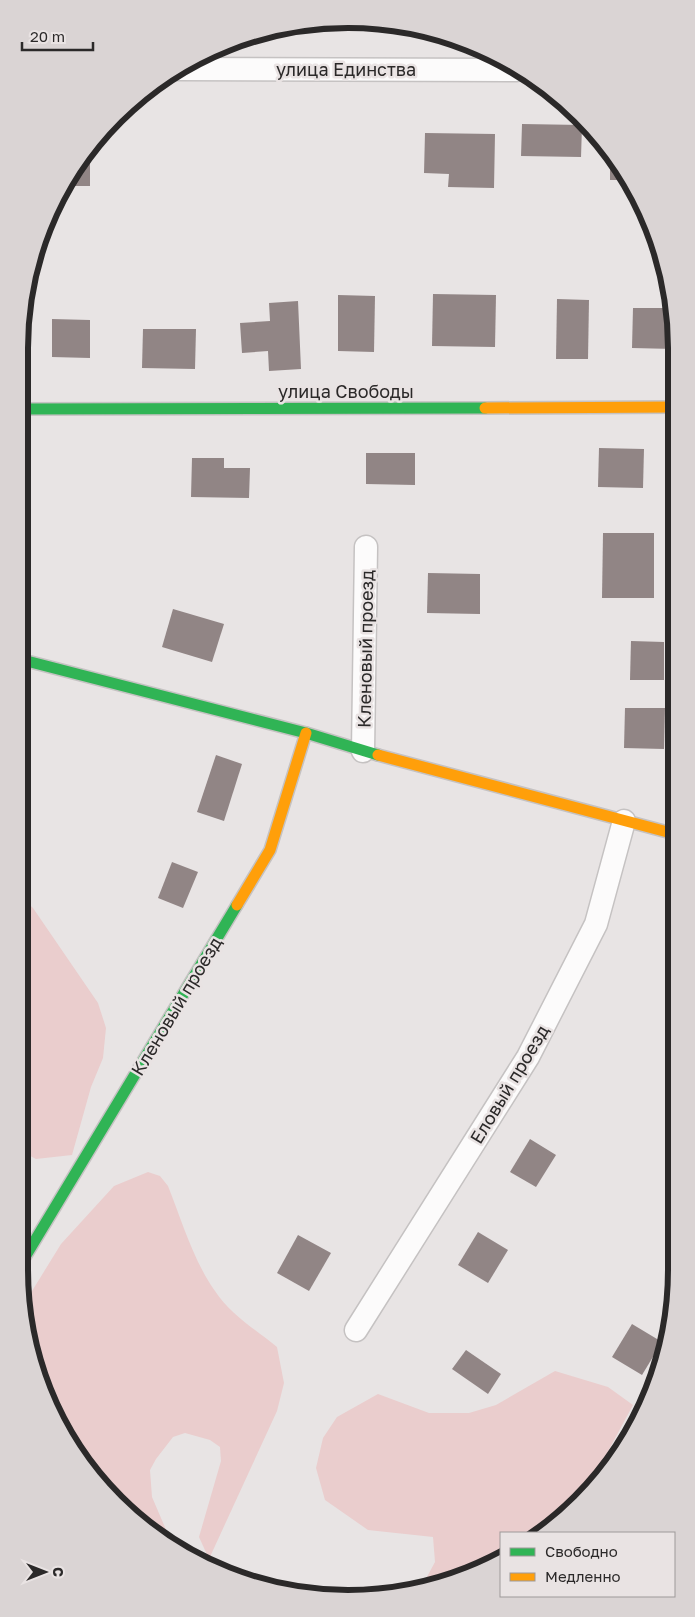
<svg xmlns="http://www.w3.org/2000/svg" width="695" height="1617" viewBox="0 0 695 1617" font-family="'Golos Text',sans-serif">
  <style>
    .green { fill: #eacdcd }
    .building { fill: #918585 }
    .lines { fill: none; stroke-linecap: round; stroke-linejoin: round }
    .street-casing { stroke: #c5c2c2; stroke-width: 25 }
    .fast-casing { stroke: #c5c2c2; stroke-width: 14 }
    .slow-casing { stroke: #c5c2c2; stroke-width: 14 }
    .path { stroke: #c5c4c4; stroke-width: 3; stroke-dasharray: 2.5 4; stroke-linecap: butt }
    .street { stroke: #fcfbfb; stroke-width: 22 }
    .fast { stroke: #30b455; stroke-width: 11 }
    .slow { stroke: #ff9f0a; stroke-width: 11 }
    .labels { text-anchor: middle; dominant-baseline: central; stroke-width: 5; stroke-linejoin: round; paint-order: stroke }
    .street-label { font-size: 18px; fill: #2b2929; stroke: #e9e3e3 }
    .rim { fill: none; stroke: #2b2929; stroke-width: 6 }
  </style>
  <rect width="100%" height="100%" fill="#e8e4e4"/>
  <g class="green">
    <polygon points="19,895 33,908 98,1003 106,1028 103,1058 91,1087 72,1155 36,1159 19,1150"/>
    <path d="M148,1172L160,1176L168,1186C182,1221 193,1260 215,1291C230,1314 256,1330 277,1347L284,1383L277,1411L209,1559L199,1537L221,1461L220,1447L210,1440L185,1433L173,1437L156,1459L150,1470L152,1497L173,1546L100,1486L63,1434L36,1375L24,1304L61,1244L114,1186Z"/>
    <polygon points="555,1371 608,1387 633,1405 585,1494 537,1533 501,1533 501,1558 421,1588 435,1562 433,1537 368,1530 325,1500 316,1468 323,1438 337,1417 378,1394 429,1413 469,1413 496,1405"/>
  </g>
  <g class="building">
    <polygon points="522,124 582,125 581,157 521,156"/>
    <polygon points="425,133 495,134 494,188 448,187 449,174 424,173"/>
    <polygon points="87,149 90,149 90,186 62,186"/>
    <polygon points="610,151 627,180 610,180"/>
    <polygon points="433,294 496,295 495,347 432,346"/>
    <polygon points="338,295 375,296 374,352 338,351"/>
    <polygon points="557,299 589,300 588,359 556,359"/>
    <polygon points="298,301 301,369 269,371 268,351 242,353 240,323 270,321 269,303"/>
    <polygon points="633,308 673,308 674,349 632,348"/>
    <polygon points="52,319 90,320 90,358 52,357"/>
    <polygon points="143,329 196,329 195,369 142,368"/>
    <polygon points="599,448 644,449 643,488 598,487"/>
    <polygon points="366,453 415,453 415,485 366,484"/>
    <polygon points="192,458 224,458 224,468 250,468 249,498 191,497"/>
    <polygon points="603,533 654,533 654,598 602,598"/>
    <polygon points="428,573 480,574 480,614 427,613"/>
    <polygon points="173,609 224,624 212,662 162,647"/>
    <polygon points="631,641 664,642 664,680 630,680"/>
    <polygon points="625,708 665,708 664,749 624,748"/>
    <polygon points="216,755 242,764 224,821 197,812"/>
    <polygon points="172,862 198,872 183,908 158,898"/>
    <polygon points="530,1139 556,1155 536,1187 510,1172"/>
    <polygon points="478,1232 508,1250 488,1283 458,1265"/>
    <polygon points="298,1235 331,1253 309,1291 277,1273"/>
    <polygon points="632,1324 662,1342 642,1375 612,1357"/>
    <polygon points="466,1350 501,1374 488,1394 452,1369"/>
  </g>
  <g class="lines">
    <g class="street-casing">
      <g id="street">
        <polyline points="177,69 516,70"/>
        <polyline points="363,751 366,547"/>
        <polyline points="356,1330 528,1057 596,924 624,821"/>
      </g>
    </g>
    <g class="fast-casing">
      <g id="fast">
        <polyline points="19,409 485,408"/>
        <polyline points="19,659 306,733 378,755"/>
        <polyline points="19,1267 237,905"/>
      </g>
    </g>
    <g class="slow-casing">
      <g id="slow">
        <polyline points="485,408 674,407"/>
        <polyline points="378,755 675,834"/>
        <polyline points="237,905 270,850 306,733"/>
      </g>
    </g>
    <polyline class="path" points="233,41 252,44"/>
    <use href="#street" class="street"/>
    <use href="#fast" class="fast"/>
    <use href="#slow" class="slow"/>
  </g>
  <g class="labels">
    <g class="street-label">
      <text x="346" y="69">улица Единства</text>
      <text x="346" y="391">улица Свободы</text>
      <text transform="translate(365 649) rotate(-89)">Кленовый проезд</text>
      <text transform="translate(176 1006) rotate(-59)">Кленовый проезд</text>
      <text transform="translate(509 1084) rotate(-59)">Еловый проезд</text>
    </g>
  </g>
  <path d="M0 0H695V1617H0ZM348 28H348A320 320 0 0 1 668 348V1270A320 320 0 0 1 348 1590H348A320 320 0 0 1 28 1270V348A320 320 0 0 1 348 28Z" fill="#dad4d4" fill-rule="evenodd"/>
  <path class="rim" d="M348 28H348A320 320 0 0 1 668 348V1270A320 320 0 0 1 348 1590H348A320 320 0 0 1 28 1270V348A320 320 0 0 1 348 28Z"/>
  <rect x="500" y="1532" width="175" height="65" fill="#e9e3e3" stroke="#9d9999"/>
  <rect x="510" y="1548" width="25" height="8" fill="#30b455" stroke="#9d9999"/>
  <text x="545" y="1557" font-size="15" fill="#2b2929">Свободно</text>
  <rect x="510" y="1573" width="25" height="8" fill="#ff9f0a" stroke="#9d9999"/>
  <text x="545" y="1582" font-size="15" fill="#2b2929">Медленно</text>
  <g transform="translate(45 1572) rotate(90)" stroke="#e9e3e3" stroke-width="4" paint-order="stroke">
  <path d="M0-4L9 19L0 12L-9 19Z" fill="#2b2929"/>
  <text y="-8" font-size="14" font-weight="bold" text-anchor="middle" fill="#2b2929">С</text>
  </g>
  <path d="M22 42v8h71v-8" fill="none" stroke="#2b2929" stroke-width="2.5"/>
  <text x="30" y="42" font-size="15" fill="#2b2929" stroke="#e9e3e3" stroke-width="4" paint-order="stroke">20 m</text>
</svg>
